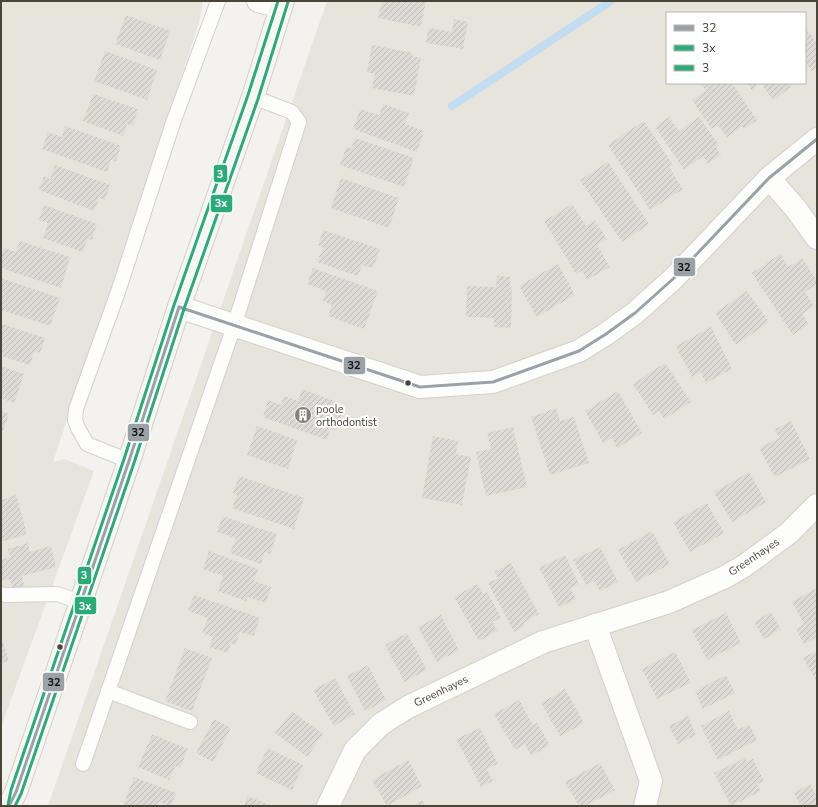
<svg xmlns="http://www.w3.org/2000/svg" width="818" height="807" viewBox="0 0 818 807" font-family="'Nunito Sans',sans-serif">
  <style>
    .residential { fill: #e7e4dc; fill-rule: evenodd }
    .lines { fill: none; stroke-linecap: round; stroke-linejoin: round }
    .stream { stroke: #c0ddf1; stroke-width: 8 }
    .building { fill: url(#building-hatch) }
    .lane-casing { stroke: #d2d0cb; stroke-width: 16 }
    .street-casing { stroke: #d2d0cb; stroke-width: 24 }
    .secondary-casing { stroke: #d3cfc5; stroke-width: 24 }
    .lane { stroke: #fdfdfc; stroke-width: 14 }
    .street { stroke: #fdfdfc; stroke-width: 22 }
    .secondary { stroke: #f7f6f1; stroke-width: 22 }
    .bus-1-casing { stroke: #fff; stroke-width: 6 }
    .bus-2-casing { stroke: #fff; stroke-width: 6 }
    .bus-3-casing { stroke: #fff; stroke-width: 6 }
    .bus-1 { stroke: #9aa2a7; stroke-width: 3 }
    .bus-2 { stroke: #29ac78; stroke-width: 3 }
    .bus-3 { stroke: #29ac78; stroke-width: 3 }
    .bus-dot { fill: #4b4439; stroke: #fff; stroke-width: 1.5 }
    .labels { text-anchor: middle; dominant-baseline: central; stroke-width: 4; stroke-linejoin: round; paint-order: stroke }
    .poi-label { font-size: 11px; fill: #4b4439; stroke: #fff; text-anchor: start }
    .street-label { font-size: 11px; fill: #4b4439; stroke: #fff }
    .line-badge { stroke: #fff; stroke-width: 1.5 }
    .badge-label { font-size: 11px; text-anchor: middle; font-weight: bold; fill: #fff }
    .pale-badge-label { font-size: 11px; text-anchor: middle; font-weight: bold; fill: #111 }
  </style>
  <defs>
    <pattern id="building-hatch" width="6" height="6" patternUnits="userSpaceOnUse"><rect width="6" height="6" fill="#dedbd6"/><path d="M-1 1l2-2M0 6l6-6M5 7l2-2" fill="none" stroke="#c0bdb8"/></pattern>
  </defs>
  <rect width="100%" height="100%" fill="#f4f2ee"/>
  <g class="residential">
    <polygon points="1,1 203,1 199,23 53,462 65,459 94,471 1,727"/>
    <path d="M327,1H817V806H48ZM667,13H805V83H667Z"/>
  </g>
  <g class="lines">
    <polyline class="stream" points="452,106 611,1"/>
  </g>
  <g class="building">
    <polygon points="382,1 426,1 421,27 378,18"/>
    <polygon points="126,15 170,31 160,60 115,44"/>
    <polygon points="454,19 468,22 463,49 426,43 428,28 452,32"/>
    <polygon points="805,27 817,44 817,67 812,71 805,62"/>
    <polygon points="372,45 413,53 412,56 421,58 414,96 372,88 375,74 367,72"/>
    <polygon points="105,51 157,70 147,100 94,81"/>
    <polygon points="700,83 732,83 757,120 744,129 742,126 727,137 718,125 712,129 692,100 706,91"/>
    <polygon points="747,83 792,83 789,85 791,87 773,100 761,83 752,90"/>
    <polygon points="93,94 138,109 133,125 127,124 123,136 83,121"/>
    <polygon points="383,104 409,113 405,124 424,131 417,152 353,129 360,109 379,115"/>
    <polygon points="669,117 679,131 699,117 719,145 716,147 721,155 708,164 703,156 684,170 655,127"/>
    <polygon points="644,121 673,165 669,167 683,189 650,210 608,145"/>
    <polygon points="65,126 121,146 116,161 111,160 107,172 42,149 48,132 62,137"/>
    <polygon points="355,138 414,158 404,187 340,165 346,147 351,149"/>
    <polygon points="608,162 649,224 622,242 580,180"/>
    <polygon points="55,165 110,185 105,200 99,198 94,211 39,190 44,176 50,179"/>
    <polygon points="341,178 399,198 389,228 331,208"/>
    <polygon points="572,204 586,226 595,221 607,239 597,245 610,267 587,280 582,271 576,274 544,221"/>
    <polygon points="44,205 97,224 92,240 87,239 83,252 43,238 48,223 39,220"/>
    <polygon points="323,230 380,249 373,268 362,265 358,276 317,262 323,247 318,245"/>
    <polygon points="20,241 70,257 61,288 1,268 1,257 4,248 16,252"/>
    <polygon points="780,254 788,267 802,258 817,281 817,284 805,292 814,306 802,314 809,324 793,335 752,273"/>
    <polygon points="558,264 575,295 537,317 519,286"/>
    <polygon points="313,268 378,291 364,329 328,316 332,305 323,301 326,291 307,284"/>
    <polygon points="497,276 510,277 510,288 512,287 511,328 494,327 494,318 466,317 467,286 496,287"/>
    <polygon points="1,278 60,298 50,326 1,310"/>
    <polygon points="747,291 769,322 736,345 715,313"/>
    <polygon points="2,324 45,338 40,353 34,351 30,365 1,356"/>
    <polygon points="711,327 732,369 706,383 701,372 692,377 676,346"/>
    <polygon points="665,363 691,402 664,419 659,411 653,415 633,384"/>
    <polygon points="1,366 24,374 14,403 1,398"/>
    <polygon points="302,389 339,403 336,412 342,414 337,430 330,428 327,440 263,417 268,400 281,405 284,396 298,401"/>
    <polygon points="618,391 642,433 617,448 612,438 603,443 585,411"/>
    <polygon points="556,408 560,421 574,417 589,463 550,475 531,417"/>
    <polygon points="1,411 9,414 1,436"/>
    <polygon points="791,421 810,459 775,477 759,448 779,438 775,429"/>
    <polygon points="257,426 297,440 288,469 247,455"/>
    <polygon points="513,427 527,487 486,496 476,452 491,449 487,433"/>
    <polygon points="433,436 458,441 456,454 471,457 462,505 422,498"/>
    <polygon points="749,472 766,502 732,522 714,492"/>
    <polygon points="239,476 304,498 294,529 232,508 237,495 233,493"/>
    <polygon points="16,495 27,534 1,542 1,500"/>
    <polygon points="707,503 724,533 690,552 673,522"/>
    <polygon points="222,516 277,534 270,554 265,552 261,564 230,553 236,538 217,532"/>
    <polygon points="652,531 670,564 636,582 618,550"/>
    <polygon points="28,543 30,552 51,546 56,567 22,576 25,589 14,592 10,579 3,581 1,575 1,560 10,557 8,549"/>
    <polygon points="600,547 618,582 600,591 594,581 586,585 573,560"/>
    <polygon points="209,551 258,569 254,581 271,587 266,603 248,597 246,601 218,591 223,576 203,569"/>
    <polygon points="565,555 579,584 570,588 576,599 559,607 539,568"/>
    <polygon points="511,563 539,614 524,623 525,626 514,632 488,583 498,578 495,572"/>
    <polygon points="477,584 483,594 487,592 501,617 493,622 497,631 479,641 454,597"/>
    <polygon points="817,588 817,637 804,644 796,629 804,624 792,602"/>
    <polygon points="194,595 260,618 254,636 240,632 236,645 231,643 228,653 209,647 213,637 202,633 208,618 188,611"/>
    <polygon points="771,612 781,629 764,639 754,622"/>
    <polygon points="726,613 741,643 707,660 692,630"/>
    <polygon points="441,615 459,650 437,662 418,627"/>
    <polygon points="407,633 427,670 404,682 385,645"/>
    <polygon points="1,637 9,661 1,663"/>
    <polygon points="185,648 212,658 192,711 165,701"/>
    <polygon points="817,650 817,682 803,658"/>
    <polygon points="675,652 691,683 657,699 642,669"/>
    <polygon points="368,665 386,700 365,711 347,676"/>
    <polygon points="726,675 735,693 703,709 695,691"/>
    <polygon points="335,678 355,714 334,726 313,690"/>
    <polygon points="565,689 584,723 560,736 541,703"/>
    <polygon points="519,700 533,725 537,723 550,745 531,756 525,744 515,750 494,714"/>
    <polygon points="292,711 323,734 307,757 275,733"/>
    <polygon points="729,711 738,730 749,724 757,740 718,760 701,726"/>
    <polygon points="688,716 696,735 678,744 669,726"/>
    <polygon points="214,719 231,728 213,762 196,753"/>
    <polygon points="480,728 498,764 487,769 493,781 481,787 456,739"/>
    <polygon points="152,734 188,749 180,768 175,766 169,780 138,767"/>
    <polygon points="267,748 303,765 292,790 256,773"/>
    <polygon points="745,758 747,762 753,759 764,781 757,784 761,791 731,806 714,773"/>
    <polygon points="408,760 422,786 387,806 372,780"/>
    <polygon points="600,763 615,790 585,806 579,806 565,782"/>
    <polygon points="134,777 176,793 171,806 159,802 157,806 123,806"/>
    <polygon points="810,784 817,798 817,804 812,806 801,806 794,793"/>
    <polygon points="248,796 272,806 244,806"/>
    <polygon points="422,800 426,806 413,806"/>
  </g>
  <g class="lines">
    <g class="lane-casing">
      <g id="lane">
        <polyline points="129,461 87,444 78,428 75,420 76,409 118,292 173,123 218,1"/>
        <polyline points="1,594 6,595 57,594 81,602"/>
        <polyline points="108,691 190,722"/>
        <polyline points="83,764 234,326 299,122 292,112 253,97"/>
      </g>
    </g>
    <g class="street-casing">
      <g id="street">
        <polyline points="258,1 281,7"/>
        <polyline points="769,178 796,209 817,238"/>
        <polyline points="179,307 420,387 493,382 579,351 606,334 635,313 674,278 769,178 817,139"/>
        <polyline points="595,625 651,781 645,806"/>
        <polyline points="328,806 355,750 381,724 408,707 543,642 669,602 725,577 744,566 789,533 817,505"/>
      </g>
    </g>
    <g class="secondary-casing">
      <polyline id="secondary" points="9,806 16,792 129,461 179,307 253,97 283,1"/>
    </g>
    <use href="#lane" class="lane"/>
    <use href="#street" class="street"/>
    <use href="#secondary" class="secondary"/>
    <g class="bus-1-casing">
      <g id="bus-1">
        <polyline points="179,307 420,387 493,382 579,351 606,334 635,313 674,278 769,178 817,139"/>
        <polyline points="9,806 16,792 129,461 179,307"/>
      </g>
    </g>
    <g class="bus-2-casing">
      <polyline id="bus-2" points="15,806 21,794 134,463 184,309 258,99 288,2"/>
    </g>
    <g class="bus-3-casing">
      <polyline id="bus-3" points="8,805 11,790 124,459 174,305 248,95 278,1"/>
    </g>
    <use href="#bus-1" class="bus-1"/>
    <use href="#bus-2" class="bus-2"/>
    <use href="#bus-3" class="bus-3"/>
  </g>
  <defs>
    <g id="building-disc" transform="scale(0.9)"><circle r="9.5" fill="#868178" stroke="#fff"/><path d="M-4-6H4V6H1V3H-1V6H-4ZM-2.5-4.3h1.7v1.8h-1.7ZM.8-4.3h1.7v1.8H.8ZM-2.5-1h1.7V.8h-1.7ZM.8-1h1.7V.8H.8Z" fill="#fff"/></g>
  </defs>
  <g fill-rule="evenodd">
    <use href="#building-disc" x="303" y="415"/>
  </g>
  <g class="bus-dot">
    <circle cx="408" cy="383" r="3.5"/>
    <circle cx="60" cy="647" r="3.5"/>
  </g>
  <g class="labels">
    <g class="poi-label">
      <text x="316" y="409">poole<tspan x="316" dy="13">orthodontist</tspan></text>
    </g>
    <g class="street-label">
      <text transform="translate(754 557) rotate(-34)">Greenhayes</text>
      <text transform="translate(441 691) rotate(-26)">Greenhayes</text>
    </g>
  </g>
  <g class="line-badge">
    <rect x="213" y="164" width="15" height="19" rx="4" fill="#29ac78"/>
    <rect x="210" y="194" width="23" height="19" rx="4" fill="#29ac78"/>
    <rect x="673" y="257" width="23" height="20" rx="4" fill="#9aa2a7"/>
    <rect x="343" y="356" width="23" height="19" rx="4" fill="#9aa2a7"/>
    <rect x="127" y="423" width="23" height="19" rx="4" fill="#9aa2a7"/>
    <rect x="77" y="566" width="15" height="19" rx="4" fill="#29ac78"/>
    <rect x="74" y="596" width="23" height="19" rx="4" fill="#29ac78"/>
    <rect x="42" y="672" width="23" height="20" rx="4" fill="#9aa2a7"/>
  </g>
  <g class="badge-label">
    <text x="220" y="178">3</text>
    <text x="221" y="207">3x</text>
    <text x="84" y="579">3</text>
    <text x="85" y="610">3x</text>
  </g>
  <g class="pale-badge-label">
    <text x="684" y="271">32</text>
    <text x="354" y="369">32</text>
    <text x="138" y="436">32</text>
    <text x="54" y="686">32</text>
  </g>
  <rect width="818" height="807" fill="none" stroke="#4b4439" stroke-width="4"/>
  <rect x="666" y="12" width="140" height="72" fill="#ffffff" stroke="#b7b4b0"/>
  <rect x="674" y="25" width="20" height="6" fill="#9aa2a7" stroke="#b7b4b0"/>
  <text x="702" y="32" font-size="12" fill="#4b4439">32</text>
  <rect x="674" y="45" width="20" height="6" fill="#29ac78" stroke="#b7b4b0"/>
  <text x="702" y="52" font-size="12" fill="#4b4439">3x</text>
  <rect x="674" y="65" width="20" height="6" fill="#29ac78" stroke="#b7b4b0"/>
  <text x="702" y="72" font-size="12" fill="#4b4439">3</text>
</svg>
